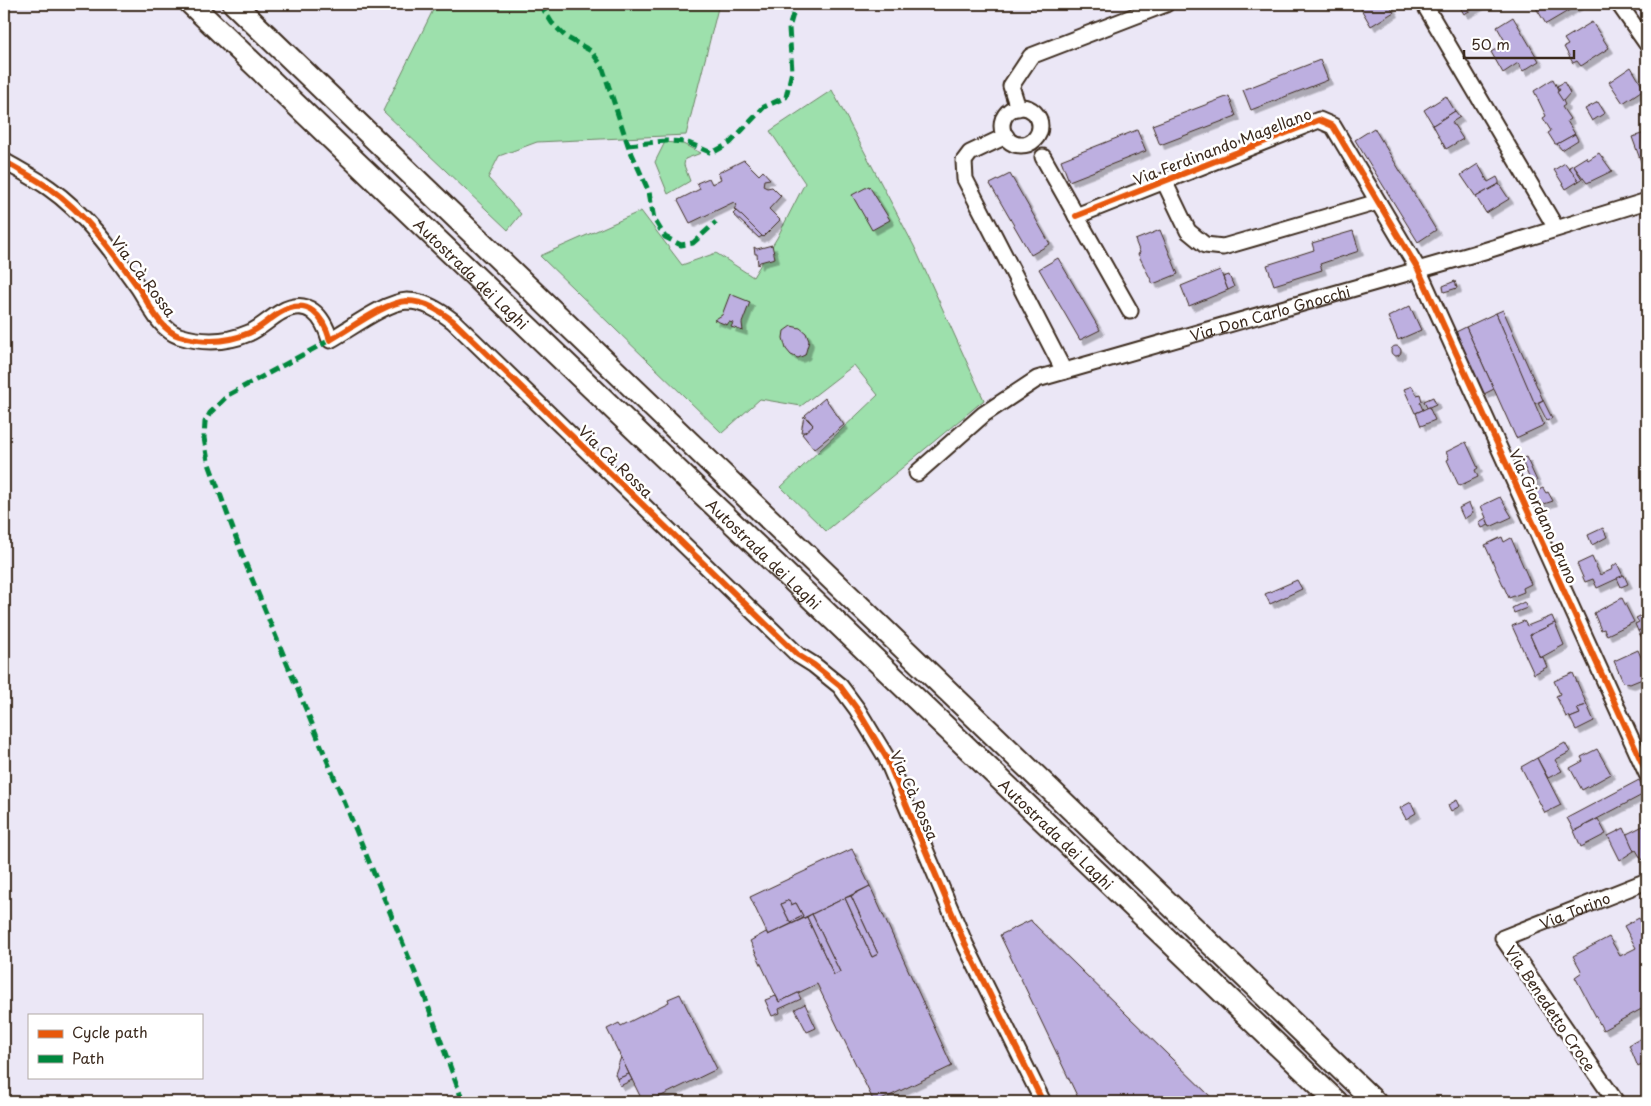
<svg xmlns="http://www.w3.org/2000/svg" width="1651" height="1106" viewBox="0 0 1651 1106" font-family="'Playpen Sans',sans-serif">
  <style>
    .green { fill: #9de0ac; stroke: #6c8565 }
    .building { fill: #bdafe0; stroke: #3b2a1e; fill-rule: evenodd; filter: url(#shadow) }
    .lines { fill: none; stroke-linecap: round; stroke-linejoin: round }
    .minor-casing { stroke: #3b2a1e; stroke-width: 19 }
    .highway-casing { stroke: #3b2a1e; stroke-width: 25 }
    .minor { stroke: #fff; stroke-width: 15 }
    .highway { stroke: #fff; stroke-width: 21 }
    .quiet { stroke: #00873e; stroke-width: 5; stroke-dasharray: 10 5; stroke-linecap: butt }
    .cycleway-casing { stroke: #fff; stroke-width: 9 }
    .cycleway { stroke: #e8590c; stroke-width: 6 }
    .labels { text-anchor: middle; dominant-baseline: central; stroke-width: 5; stroke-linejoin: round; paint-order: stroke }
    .street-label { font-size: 15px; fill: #3b2a1e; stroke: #fff }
  </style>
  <defs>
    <filter id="shadow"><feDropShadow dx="4.5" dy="4.5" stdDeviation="0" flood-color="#0004"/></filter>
  </defs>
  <rect width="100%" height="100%" fill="#ebe7f6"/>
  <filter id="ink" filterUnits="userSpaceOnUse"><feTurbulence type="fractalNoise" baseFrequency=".02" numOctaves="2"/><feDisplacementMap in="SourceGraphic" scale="10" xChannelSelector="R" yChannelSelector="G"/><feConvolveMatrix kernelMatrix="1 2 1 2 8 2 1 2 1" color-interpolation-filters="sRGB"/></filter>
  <g filter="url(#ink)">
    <g class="green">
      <polygon points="436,4 719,4 686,135 537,142 499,156 488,178 521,214 508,230 383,111"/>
      <polygon points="832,90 914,246 984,400 826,531 781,487 878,395 854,365 801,406 760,399 722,433 540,256 641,211 682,265 716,253 753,277 777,238 805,183 770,131"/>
      <polygon points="665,142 683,144 701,153 685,159 684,165 690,181 668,194 655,162"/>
    </g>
    <g class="building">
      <polygon points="1358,4 1389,4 1394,12 1371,26"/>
      <polygon points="1458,4 1469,5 1482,4 1464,14"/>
      <polygon points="1542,4 1580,4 1546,24 1536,8"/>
      <polygon points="1513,17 1539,61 1523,71 1518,63 1503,73 1491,52 1506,43 1497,27"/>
      <polygon points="1592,22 1609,48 1581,66 1577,61 1573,63 1564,47 1568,45 1564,39"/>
      <polygon points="1320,60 1328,80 1251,110 1243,90"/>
      <polygon points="1631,67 1644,89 1623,103 1609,82"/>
      <polygon points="1553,79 1565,105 1562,107 1570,119 1567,121 1575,134 1557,144 1555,144 1548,133 1551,131 1543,118 1546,116 1534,91"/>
      <polygon points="1564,82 1570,93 1563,101 1557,92 1560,90 1557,86"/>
      <polygon points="1229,96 1236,116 1160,145 1152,125"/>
      <polygon points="1446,96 1455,111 1433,125 1424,110"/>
      <polygon points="1598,102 1605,113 1592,121 1585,109"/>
      <polygon points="1455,111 1460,117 1452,122 1463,139 1446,149 1433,125"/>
      <polygon points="1374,128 1436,230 1418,242 1355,140"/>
      <polygon points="1647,129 1647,169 1644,170 1632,137 1645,133 1644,131"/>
      <polygon points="1137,130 1146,151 1069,181 1061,160"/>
      <polygon points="1575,134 1578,140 1562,150 1557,144"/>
      <polygon points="1599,153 1612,171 1587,183 1573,165 1586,157 1588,160"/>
      <polygon points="744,160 759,175 763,171 770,179 764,180 763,186 767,188 772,187 781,196 769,209 780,220 763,237 734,209 737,205 734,202 690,223 678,200 700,189 697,183 709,178 712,184 721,179 718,173"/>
      <polygon points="1565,163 1579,181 1566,189 1554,170"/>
      <polygon points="1478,164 1488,182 1497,177 1499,181 1499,184 1476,197 1461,175"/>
      <polygon points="1573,165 1582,179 1579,181 1569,167"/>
      <polygon points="1010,174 1050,244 1031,255 990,184"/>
      <polygon points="1499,184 1509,199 1486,213 1476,197"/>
      <polygon points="869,186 890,220 872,230 852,195"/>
      <polygon points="736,211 742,216 762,236 759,238 733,214"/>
      <polygon points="1160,230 1178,274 1153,284 1138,254 1140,253 1135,240"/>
      <polygon points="1353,231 1359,251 1320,264 1322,270 1274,285 1267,265 1314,250 1312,243"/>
      <polygon points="772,245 775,258 760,262 758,265 757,254 755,254 754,247 757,249"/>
      <polygon points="1058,258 1100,330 1080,340 1039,269"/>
      <polygon points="1220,270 1228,290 1189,306 1181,286"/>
      <polygon points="1229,275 1234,287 1228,290 1223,277"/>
      <polygon points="1455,281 1457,288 1444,292 1443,286"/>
      <polygon points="730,294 750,302 742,323 743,331 731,327 733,323 729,322 727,325 714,320 722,315"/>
      <polygon points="1410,306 1421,330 1398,340 1388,317"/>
      <polygon points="1503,310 1543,400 1534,404 1496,313"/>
      <polygon points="1496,313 1544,425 1516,438 1466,327"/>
      <polygon points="791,326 800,328 806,333 809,341 805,355 798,358 791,355 786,349 783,338 784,331"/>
      <polygon points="1466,327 1494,389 1484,394 1456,332"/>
      <circle cx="1396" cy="351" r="5"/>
      <polygon points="1412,386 1417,395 1420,394 1422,401 1420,403 1423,410 1415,413 1404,389"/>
      <polygon points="1433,397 1436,404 1427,408 1424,401"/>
      <polygon points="825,398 844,425 814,449 802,434 813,425 805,415"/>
      <polygon points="1543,400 1552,418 1547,421 1538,403"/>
      <polygon points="1429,407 1435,420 1421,426 1416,413"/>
      <polygon points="804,416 813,425 805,432 801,432"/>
      <polygon points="1466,442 1478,468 1475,470 1478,477 1459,486 1447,460 1449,459 1446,452"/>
      <polygon points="1526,457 1537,481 1532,484 1521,459"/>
      <polygon points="1543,488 1546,493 1548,492 1553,501 1535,507 1529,494"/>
      <polygon points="1500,497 1512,517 1490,527 1481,506"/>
      <polygon points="1469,503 1473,513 1464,519 1459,508"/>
      <polygon points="1486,518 1489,525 1482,528 1479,522"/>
      <polygon points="1603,528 1607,537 1592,545 1588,535"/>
      <polygon points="1502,537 1504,542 1511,538 1531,584 1523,588 1524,592 1509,598 1485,545"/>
      <polygon points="1592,557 1600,575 1613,569 1612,567 1617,563 1623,576 1597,588 1593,579 1585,582 1577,564"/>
      <polygon points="1624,575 1628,584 1621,587 1617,578"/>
      <polygon points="1297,580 1302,589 1270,604 1265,594"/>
      <polygon points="1622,598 1634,622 1607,635 1604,629 1601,630 1594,613"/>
      <polygon points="1524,602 1527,608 1514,613 1512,608"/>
      <polygon points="1642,615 1647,627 1638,631 1635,624 1639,622 1636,618"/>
      <polygon points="1552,616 1555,623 1530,635 1540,658 1543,657 1547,667 1534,674 1512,626 1524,621 1527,626"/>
      <polygon points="1555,623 1564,645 1540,658 1530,635"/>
      <polygon points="1647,627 1647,638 1643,640 1638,631"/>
      <polygon points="1638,650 1647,671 1647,677 1630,684 1623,682 1614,661"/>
      <polygon points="1573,673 1587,705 1577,708 1580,714 1570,718 1569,716 1566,717 1559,702 1556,696 1560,694 1554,681"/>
      <polygon points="1587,705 1594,721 1576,730 1570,718 1580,714 1577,708"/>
      <polygon points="1565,743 1570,752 1555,760 1562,771 1548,778 1537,758"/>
      <polygon points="1597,749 1611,774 1582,790 1570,768 1583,761 1581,757"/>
      <polygon points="1537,758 1561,805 1545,813 1521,767"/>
      <polygon points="1639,780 1646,793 1574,831 1567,818"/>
      <polygon points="1457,800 1460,806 1451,811 1448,805"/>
      <polygon points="1411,802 1416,813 1406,819 1400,808"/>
      <polygon points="1598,819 1606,834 1581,847 1574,831"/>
      <polygon points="1647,824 1647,856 1642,860 1636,850 1634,851 1625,833 1627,834"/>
      <polygon points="1624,828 1634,851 1620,860 1608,836"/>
      <path d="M852,849L870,886L768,935L750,897ZM789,900L791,905L796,903L803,916L790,922L781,904Z"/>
      <polygon points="870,886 952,1066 877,1102 874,1102 817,984 779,1002 750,941 766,932 768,935 807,917 834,975 840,972 812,914 845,898 872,957 878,954 851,896"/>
      <polygon points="851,896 878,954 872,957 845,898"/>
      <polygon points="789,900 791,905 796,903 803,916 790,922 781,904"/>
      <polygon points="812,914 840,972 834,975 807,917"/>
      <polygon points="1639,918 1647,933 1647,1006 1603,1030 1575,977 1582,972 1573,956 1609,937 1620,956 1636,948 1624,926"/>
      <polygon points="1031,920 1032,922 1216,1102 1080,1102 1000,935"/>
      <polygon points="798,993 801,999 779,1009 780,1013 772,1016 765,1000 776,996 779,1002"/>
      <polygon points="680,994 717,1069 649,1102 643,1102 607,1029 619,1023 621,1026 669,1002 668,999"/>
      <polygon points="805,1004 816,1028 807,1032 795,1009"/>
      <polygon points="1647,1035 1647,1062 1638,1067 1629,1045"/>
      <polygon points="621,1057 629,1074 617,1079 615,1074"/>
      <polygon points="629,1074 632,1080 620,1086 617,1079"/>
    </g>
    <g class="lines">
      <g class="minor-casing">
        <g id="minor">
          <polyline points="1424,4 1556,228"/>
          <polyline points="1619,4 1647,44"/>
          <circle cx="1021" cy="126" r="19"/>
          <polyline points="1018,108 1011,86 1031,56 1166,4"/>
          <polyline points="1006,136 970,153 964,161 965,179 1064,371"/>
          <polyline points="1043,157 1130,311"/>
          <path d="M4,161C19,170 35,178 49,188C85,213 113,252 138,287C149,303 159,329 179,336C202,343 226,343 249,333C261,328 270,318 281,312C308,297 323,316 330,340C350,329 385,302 407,301C425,301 440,311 453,321L798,655L814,665L840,686L857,709L886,757L965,944L1043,1102"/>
          <polyline points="1164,181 1188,231 1205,245 1223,247 1378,202"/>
          <polyline points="1076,216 1319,120 1333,126 1418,269 1647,774"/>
          <path id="s1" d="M917,473L984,414L1037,379L1484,251L1647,201"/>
          <path id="s2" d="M1616,1102L1503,938L1647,881"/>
        </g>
      </g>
      <g class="highway-casing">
        <g id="highway">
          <path id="s3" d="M191,4L1337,1102"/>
          <polyline points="234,4 1375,1102"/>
        </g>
      </g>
      <use href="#minor" class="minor"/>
      <use href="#highway" class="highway"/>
      <g class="quiet">
        <polyline points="540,4 552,23 566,37 591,51 602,66 628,145 649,192 654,219 665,237 681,245 693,243 716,222"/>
        <polyline points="628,145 666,141 686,142 712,153 730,143 764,107 786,97 792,71 789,28 796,4"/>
        <polyline points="330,340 228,395 210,413 205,422 204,438 208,461 245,562 423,992 463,1102"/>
      </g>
      <g class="cycleway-casing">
        <g id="cycleway">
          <path d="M4,161C19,170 35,178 49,188C85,213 113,252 138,287C149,303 159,329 179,336C202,343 226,343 249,333C261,328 270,318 281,312C308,297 323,316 330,340C350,329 385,302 407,301C425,301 440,311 453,321L798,655L814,665L840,686L857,709L886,757L965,944L1043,1102"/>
          <polyline points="1076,216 1319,120 1333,126 1418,269 1647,774"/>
        </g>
      </g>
      <use href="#cycleway" class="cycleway"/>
    </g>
  </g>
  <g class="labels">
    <g class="street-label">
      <text transform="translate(1222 146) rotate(-21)">Via Ferdinando Magellano</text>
      <text stroke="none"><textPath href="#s3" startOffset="389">Autostrada dei Laghi</textPath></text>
      <text transform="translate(144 276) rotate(53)">Via Cà Rossa</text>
      <text stroke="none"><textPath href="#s1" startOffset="395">Via Don Carlo Gnocchi</textPath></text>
      <text transform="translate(616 461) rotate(44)">Via Cà Rossa</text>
      <text transform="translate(1544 516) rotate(66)">Via Giordano Bruno</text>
      <text stroke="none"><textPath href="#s3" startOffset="794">Autostrada dei Laghi</textPath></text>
      <text transform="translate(915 795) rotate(66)">Via Cà Rossa</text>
      <text stroke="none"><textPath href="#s3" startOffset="1199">Autostrada dei Laghi</textPath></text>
      <text stroke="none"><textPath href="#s2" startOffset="276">Via Torino</textPath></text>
      <text transform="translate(1551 1008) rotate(56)">Via Benedetto Croce</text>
    </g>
  </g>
  <rect width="1651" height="1106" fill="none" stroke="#fff" stroke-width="20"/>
  <rect x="10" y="10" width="1631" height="1086" fill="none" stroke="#3b2a1e" stroke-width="2" filter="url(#ink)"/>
  <rect x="28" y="1014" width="175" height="65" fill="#ffffff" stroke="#b1aaa5"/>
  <rect x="38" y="1030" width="25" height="8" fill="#e8590c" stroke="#b1aaa5"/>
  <text x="72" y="1038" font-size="15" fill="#3b2a1e">Cycle path</text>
  <rect x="38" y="1055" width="25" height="8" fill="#00873e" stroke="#b1aaa5"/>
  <text x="72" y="1064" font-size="15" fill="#3b2a1e">Path</text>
  <path d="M1464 50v8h110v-8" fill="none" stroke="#3b2a1e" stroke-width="2.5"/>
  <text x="1471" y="50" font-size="15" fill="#3b2a1e" stroke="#ffffff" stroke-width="4" paint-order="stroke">50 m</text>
</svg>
